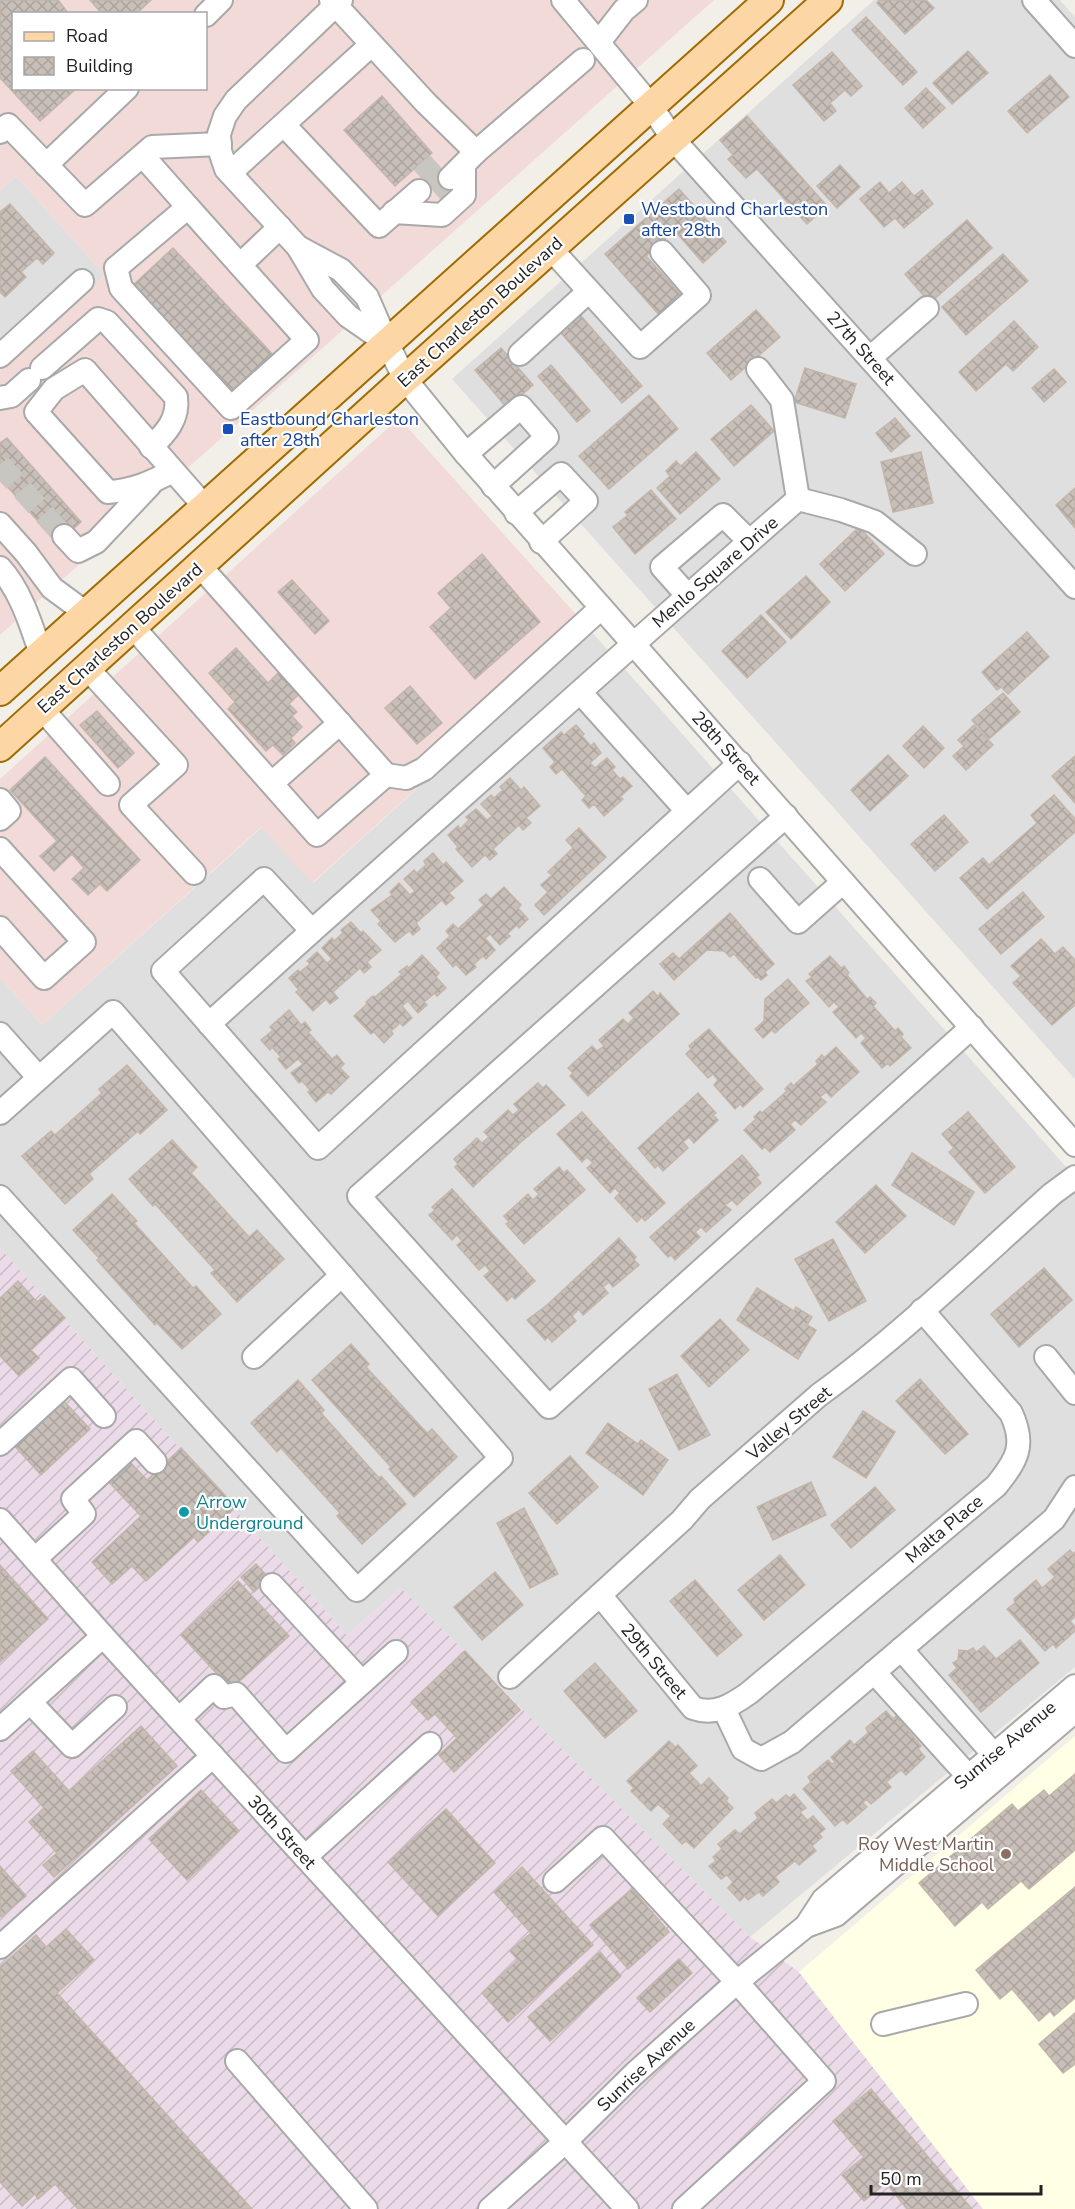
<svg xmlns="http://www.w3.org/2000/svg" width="1075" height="2209" viewBox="0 0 1075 2209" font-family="'Nunito Sans',sans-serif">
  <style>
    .residential { fill: #e0dfdf }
    .commercial { fill: #f2dad9; fill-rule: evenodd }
    .industrial { fill: url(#industrial-furrows) }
    .education { fill: #ffffe5 }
    .building { fill: url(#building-cross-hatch); stroke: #c4b6ab; stroke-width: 1.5 }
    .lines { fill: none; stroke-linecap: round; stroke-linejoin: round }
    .minor-tunnel { stroke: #c8c6c1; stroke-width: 22; stroke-dasharray: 22 11; stroke-linecap: butt }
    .minor-casing { stroke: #a9a9a9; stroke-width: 26 }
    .major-casing { stroke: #a06b00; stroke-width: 32 }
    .minor { stroke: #fff; stroke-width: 22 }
    .major { stroke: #fcd6a4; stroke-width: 28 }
    .transit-dot { fill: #1a4fb4; stroke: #fff; stroke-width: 2 }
    .culture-dot { fill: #0f9aa8; stroke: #fff; stroke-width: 2 }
    .education-dot { fill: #8d6e63; stroke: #fff; stroke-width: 2 }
    .labels { text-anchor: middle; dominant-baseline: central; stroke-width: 4.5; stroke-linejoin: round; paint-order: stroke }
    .transit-label { font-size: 18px; fill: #164399; stroke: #fff; text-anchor: start }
    .street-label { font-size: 18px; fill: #222; stroke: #fff }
    .culture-label { font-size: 18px; fill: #0d838f; stroke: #fff; text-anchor: start }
    .education-label { font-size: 18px; fill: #785e54; stroke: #fff; text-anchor: end }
  </style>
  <defs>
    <pattern id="industrial-furrows" width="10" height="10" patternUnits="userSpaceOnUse" patternTransform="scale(1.5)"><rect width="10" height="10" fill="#ebdbe8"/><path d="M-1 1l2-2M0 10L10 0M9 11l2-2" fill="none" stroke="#c9bcc7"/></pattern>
    <pattern id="building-cross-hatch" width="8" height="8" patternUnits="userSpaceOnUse" patternTransform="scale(1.5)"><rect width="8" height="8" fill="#c7bfb8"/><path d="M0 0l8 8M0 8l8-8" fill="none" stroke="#aba49e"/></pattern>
  </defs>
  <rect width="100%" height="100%" fill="#f2efe9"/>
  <g class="residential">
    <polygon points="874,0 1060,0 1075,17 1075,1079 452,379"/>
    <polygon points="16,176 105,275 0,370 0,191"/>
    <polygon points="591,631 1075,1177 1075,1667 750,1937 401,1588 347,1635 0,1248 0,978 42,1025 262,827 313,883"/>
  </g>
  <g class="commercial">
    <path d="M0,0H714L0,635V370L105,275L16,176L0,191ZM14,14H206V88H14Z"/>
    <polygon points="399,418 591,631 312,883 261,827 42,1025 0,978 0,779"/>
  </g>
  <polygon class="industrial" points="0,1248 347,1635 401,1588 750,1937 799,1972 983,2209 0,2209"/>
  <polygon class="education" points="1075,1736 1075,2209 983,2209 799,1972"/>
  <g class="building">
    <polygon points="0,0 58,0 69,14 14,14 14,88 77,88 40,121 0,78"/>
    <polygon points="90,0 151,0 136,14 102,14"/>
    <polygon points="879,0 926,0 934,8 905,34 877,3"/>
    <polygon points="866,17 917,72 903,85 852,30"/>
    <polygon points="968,51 988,73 952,104 933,83"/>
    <polygon points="832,52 862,86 851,96 845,90 830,103 836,111 824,121 793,85"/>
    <polygon points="1050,75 1069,97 1027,133 1008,111"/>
    <polygon points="926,88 945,108 923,128 905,108"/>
    <polygon points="382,96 432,153 395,186 344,130"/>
    <polygon points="747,116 827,206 807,224 757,169 746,178 728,159 733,155 720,140"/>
    <polygon points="840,165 860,187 837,208 817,186"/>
    <polygon points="880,182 889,193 902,182 914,196 922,190 933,204 904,228 895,218 884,227 860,199"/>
    <polygon points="679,189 726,242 703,263 675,231 646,256 682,296 660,316 605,254"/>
    <polygon points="10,204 54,253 43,264 37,258 21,272 26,277 5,297 0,292 0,212"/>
    <polygon points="967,220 992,248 930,303 905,274"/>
    <polygon points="173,248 277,359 235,398 131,287"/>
    <polygon points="1003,254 1028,281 966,335 942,307"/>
    <polygon points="575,309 642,386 622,403 555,326"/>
    <polygon points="756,310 780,337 731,380 707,353"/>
    <polygon points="1014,321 1038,347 1013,371 1006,364 976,391 959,372"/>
    <polygon points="501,348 533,385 507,408 475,370"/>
    <polygon points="551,365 590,411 577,422 538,376"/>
    <polygon points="805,368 856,384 845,418 794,402"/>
    <polygon points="1054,369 1066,382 1044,402 1032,388"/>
    <polygon points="649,395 678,429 609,489 579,456"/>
    <polygon points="751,405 774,431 734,466 711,439"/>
    <polygon points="895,418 910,436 891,452 876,433"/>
    <polygon points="7,438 81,522 57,543 0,478 0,443"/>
    <polygon points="696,452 720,479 680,514 657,488 670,476 666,471 676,461 681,466"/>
    <polygon points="921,452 933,503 893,512 881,462"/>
    <polygon points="1075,488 1075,528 1056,505"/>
    <polygon points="651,490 676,519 635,554 613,527 628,515 625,512"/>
    <polygon points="859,527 884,554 845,591 820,564"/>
    <polygon points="482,554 540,622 475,679 430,627 451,608 438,593"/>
    <polygon points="806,576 830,602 791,639 766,612"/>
    <polygon points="292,580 329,621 315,634 278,592"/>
    <polygon points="761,615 786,642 747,678 722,651"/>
    <polygon points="1027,632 1049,657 1008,694 1001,687 997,690 982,672"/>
    <polygon points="236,648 268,683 280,671 300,693 289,704 297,712 292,716 302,727 291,738 295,743 283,755 273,745 266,751 228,709 235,702 209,673"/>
    <polygon points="410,686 442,723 417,744 385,708"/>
    <polygon points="1003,693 1020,712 989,739 972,720"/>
    <polygon points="97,711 134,753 118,768 80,725"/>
    <polygon points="576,725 584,734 582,736 591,746 594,743 601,753 590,763 595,768 607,758 615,767 612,770 620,779 623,777 632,786 620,797 623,799 604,816 594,804 589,808 582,800 586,796 562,769 556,774 550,767 555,762 543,748 561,732 564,735"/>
    <polygon points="974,725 993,745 966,770 953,756 964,746 958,740"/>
    <polygon points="923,726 944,748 924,768 903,746"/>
    <polygon points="888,755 908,776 870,811 851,790"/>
    <polygon points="1075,756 1075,803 1052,776"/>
    <polygon points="45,757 140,860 107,891 100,884 88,895 72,879 84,868 72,854 54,871 40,856 57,841 10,790"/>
    <polygon points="510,778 521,790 524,787 540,806 526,818 531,823 523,830 519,825 493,849 497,854 490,860 485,855 472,867 456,849 458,847 448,835 458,826 460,829 469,820 466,817 476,809 487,820 492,816 481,804 491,795 494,798 503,790 500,787"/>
    <polygon points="1054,795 1075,819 1075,832 987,909 960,878 983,858 989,865 1037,823 1031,815"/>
    <polygon points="944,815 968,842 935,871 911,844"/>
    <polygon points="579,828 606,857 544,915 535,905 548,892 541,885 552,875 548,872 573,848 566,840"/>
    <polygon points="433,853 443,865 446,862 463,881 449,893 454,898 446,905 442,900 416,923 420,929 413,935 409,931 395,942 378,924 381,921 371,910 392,895 390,892 399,883 410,895 415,891 404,879 414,870 417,873 426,865 424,861"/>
    <polygon points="504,887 521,905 518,908 528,919 519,928 517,925 507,934 510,936 500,945 490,934 485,938 495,950 486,959 483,956 474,964 476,967 466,975 456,964 453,967 437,948 450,936 446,931 453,924 458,929 484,905 479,900 486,894 491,899"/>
    <polygon points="1023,892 1044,917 1001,954 979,929"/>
    <polygon points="730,913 774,964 765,972 767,975 761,980 758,977 756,978 734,954 730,957 724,951 707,950 674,980 660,964 673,953 679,959"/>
    <polygon points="351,922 361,933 363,931 381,950 367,962 371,967 364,973 360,968 333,992 338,998 330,1004 326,999 313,1011 296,992 299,990 289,978 298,970 300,972 310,964 307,961 317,952 327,963 332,959 322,948 332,938 334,941 343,933 341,930"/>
    <polygon points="1041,939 1055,954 1063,947 1075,960 1075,1005 1052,1025 1013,983 1021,976 1011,966"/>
    <polygon points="422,955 439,973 436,977 446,988 437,996 435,993 424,1002 427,1005 418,1013 408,1001 402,1006 412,1018 403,1026 400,1023 391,1031 393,1034 384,1043 374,1032 371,1034 354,1016 367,1004 366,1002 373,996 375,997 402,974 399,972 407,966 409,968"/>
    <polygon points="830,956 841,968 844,966 849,973 847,975 867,999 870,997 876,1003 873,1006 895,1031 898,1028 903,1034 901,1037 911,1048 890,1066 888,1063 882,1068 861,1043 866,1038 861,1033 856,1038 833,1012 839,1007 834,1002 829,1007 806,981 812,977 809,974"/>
    <polygon points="788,979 809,1003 775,1033 772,1030 763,1038 755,1029 764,1021 765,999"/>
    <polygon points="653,991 658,997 660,993 679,1014 588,1096 570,1076 573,1073 568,1068 592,1046 597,1051 604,1046 599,1040 623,1019 628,1024 634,1018 629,1013"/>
    <polygon points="289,1010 301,1025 305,1022 311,1030 308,1032 332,1059 337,1055 344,1064 340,1068 349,1077 331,1094 328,1092 316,1102 308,1092 310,1090 302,1081 299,1083 291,1073 303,1064 298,1059 286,1069 278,1059 281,1057 272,1047 270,1050 261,1040 273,1030 270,1027"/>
    <polygon points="709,1029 763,1089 743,1107 740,1104 735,1109 714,1085 718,1080 713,1074 708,1078 686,1054 691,1049 689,1046"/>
    <polygon points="836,1047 859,1072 831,1097 826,1092 820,1097 826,1102 801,1125 795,1120 790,1124 795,1130 770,1152 765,1147 762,1149 744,1130 756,1119 754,1117 760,1111 762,1113 787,1091 785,1089 791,1083 793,1086 818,1064 816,1061 822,1055 824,1058"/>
    <polygon points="127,1065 167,1110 140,1134 138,1131 89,1174 93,1179 65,1204 22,1156 51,1131 55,1135 102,1093 99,1089"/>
    <polygon points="538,1083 543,1088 546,1085 565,1105 521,1142 473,1187 455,1167 458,1164 454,1159 477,1138 482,1143 489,1137 484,1132 508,1110 513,1115 519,1110 514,1104"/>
    <polygon points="698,1093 716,1113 713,1115 718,1120 694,1143 689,1137 683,1142 688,1148 663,1171 658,1165 655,1168 638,1148"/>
    <polygon points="582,1112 665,1203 645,1221 642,1217 637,1222 615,1198 620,1193 615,1188 610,1193 587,1168 593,1163 587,1157 582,1162 557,1134"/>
    <polygon points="968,1112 1015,1167 985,1193 949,1152 954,1148 942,1134"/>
    <polygon points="172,1140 197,1167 191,1173 249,1237 257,1230 284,1259 237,1302 211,1273 215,1270 155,1204 153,1206 129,1179"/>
    <polygon points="912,1153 974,1192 954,1225 892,1185"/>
    <polygon points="742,1155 759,1175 756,1177 761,1183 737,1205 732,1200 725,1205 731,1210 706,1232 701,1227 695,1232 700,1237 675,1260 671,1255 668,1257 650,1237"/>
    <polygon points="559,1167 564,1173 567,1170 585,1190 524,1244 506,1224 509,1222 504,1216 528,1194 533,1200 539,1194 534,1189"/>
    <polygon points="876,1185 906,1216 865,1253 836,1222"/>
    <polygon points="452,1189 535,1281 515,1299 512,1296 507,1301 484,1276 490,1271 485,1265 479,1270 457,1245 462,1241 457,1235 452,1240 429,1215 435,1210 432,1207"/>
    <polygon points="112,1194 137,1221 134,1223 193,1288 196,1286 221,1314 182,1349 157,1323 155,1325 97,1260 99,1258 73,1230"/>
    <polygon points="619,1238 636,1257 634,1260 639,1265 613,1287 609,1282 603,1287 608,1293 583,1315 579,1309 572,1316 576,1321 552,1342 548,1337 545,1340 527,1320 547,1305"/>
    <polygon points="833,1239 866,1301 829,1321 795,1259"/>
    <polygon points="1044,1268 1072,1300 1019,1347 991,1314"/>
    <polygon points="18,1281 37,1302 44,1296 65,1318 31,1350 39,1358 19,1376 0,1356 0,1298"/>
    <polygon points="757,1288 794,1311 796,1307 812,1317 807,1325 816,1330 798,1359 737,1320"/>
    <polygon points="720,1319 749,1350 709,1387 681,1356"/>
    <polygon points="351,1344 369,1364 366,1367 427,1433 432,1429 457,1457 414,1497 389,1469 391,1467 312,1380"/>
    <polygon points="677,1374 710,1435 679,1450 649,1389"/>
    <polygon points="920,1379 968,1434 945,1454 896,1401"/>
    <polygon points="298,1380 324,1410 321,1413 379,1478 381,1476 406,1504 362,1544 337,1516 340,1513 281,1448 277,1452 251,1423"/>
    <polygon points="61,1398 90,1429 41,1475 12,1443"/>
    <polygon points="863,1411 895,1432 866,1478 833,1457"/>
    <polygon points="608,1423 638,1444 641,1440 668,1460 643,1495 586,1453"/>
    <polygon points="181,1448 236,1507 198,1542 194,1537 146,1581 132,1566 112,1584 92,1562 141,1516 108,1481 129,1461 147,1480"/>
    <polygon points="570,1456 598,1487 557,1524 529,1493"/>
    <polygon points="811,1482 826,1515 773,1540 757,1507"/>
    <polygon points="875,1487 895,1510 851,1548 831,1525"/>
    <polygon points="524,1508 558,1574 530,1588 497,1523"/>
    <polygon points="1070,1550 1073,1554 1075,1552 1075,1617 1070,1621 1075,1627 1075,1631 1056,1648 1053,1644 1045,1651 1007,1609 1015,1603 1014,1599 1036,1580 1042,1588 1055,1577 1048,1569"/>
    <polygon points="780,1555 805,1585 764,1620 738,1590"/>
    <polygon points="256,1564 269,1578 254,1592 241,1577"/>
    <polygon points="0,1565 48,1619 0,1662"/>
    <polygon points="495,1572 523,1605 482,1640 454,1607"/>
    <polygon points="695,1580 742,1635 717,1656 670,1601"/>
    <polygon points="238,1581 289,1636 231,1689 181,1635"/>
    <polygon points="1020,1640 1039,1663 981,1712 949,1675 957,1668 953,1663 958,1660 959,1650 968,1651 973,1648 976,1652 984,1646 996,1659"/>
    <polygon points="465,1651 520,1710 454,1772 439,1755 457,1738 435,1714 428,1720 411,1702"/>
    <polygon points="595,1663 637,1711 605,1738 564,1691"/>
    <polygon points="886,1711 893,1719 896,1716 921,1746 918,1749 925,1757 906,1775 901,1770 886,1782 891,1787 871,1804 866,1799 863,1803 867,1807 847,1824 843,1819 835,1826 803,1789 811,1782 808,1777 828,1760 832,1764 835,1762 831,1757 850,1740 854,1745 868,1733 866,1728"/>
    <polygon points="141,1726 177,1766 54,1877 43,1865 57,1853 29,1822 44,1808 11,1771 33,1751 69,1791"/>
    <polygon points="669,1741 675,1747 678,1745 697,1766 689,1773 701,1786 709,1778 728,1798 726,1801 733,1808 694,1848 686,1841 682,1844 663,1824 671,1816 658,1804 651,1811 631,1791 634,1788 627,1781"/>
    <polygon points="1075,1774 1075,1850 1029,1889 1021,1881 988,1909 982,1902 955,1926 919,1883 1012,1804 1018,1811 1044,1790 1049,1796"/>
    <polygon points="201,1790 239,1831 187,1880 149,1839"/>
    <polygon points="794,1794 806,1808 800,1812 806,1819 808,1820 813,1816 825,1829 819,1834 822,1837 812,1846 816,1851 799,1865 795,1861 775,1877 779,1882 763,1896 759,1892 748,1900 745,1896 740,1901 728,1888 733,1882 727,1875 721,1879 709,1866 716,1861 713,1857 722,1849 718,1844 735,1830 740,1834 758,1818 755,1813 772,1799 776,1803 786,1795 790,1798"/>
    <polygon points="446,1809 495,1863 438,1916 388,1862"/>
    <polygon points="0,1866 26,1896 1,1917 0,1916"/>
    <polygon points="522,1867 593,1945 508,2022 482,1993 518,1960 510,1951 531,1933 494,1892"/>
    <polygon points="1075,1887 1075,1998 1054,2016 1050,2011 1039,2021 1012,1989 1000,1999 976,1970"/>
    <polygon points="632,1889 669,1932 628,1969 590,1925"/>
    <polygon points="66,1929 94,1960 57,1993 252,2209 78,2209 55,2184 38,2199 35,2194 22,2206 0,2182 0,1967 36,1935 46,1947"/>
    <polygon points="600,1952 621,1976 550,2041 528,2017"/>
    <polygon points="679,1959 692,1973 650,2012 637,1998"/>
    <polygon points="1075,2013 1075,2064 1063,2073 1039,2044"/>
    <polygon points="871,2089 972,2209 907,2209 886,2183 864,2201 842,2175 864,2157 833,2121"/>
  </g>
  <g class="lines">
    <g class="minor-tunnel">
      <polyline points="421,178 438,163"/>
      <polyline points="434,192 450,178"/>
      <polyline points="0,465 64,536"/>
    </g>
    <g class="minor-casing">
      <g id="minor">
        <polyline points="331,0 426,103 476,152"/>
        <polyline points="341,0 236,100 225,116 219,134 220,151 226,169 298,247 323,289 348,316 387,343"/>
        <polyline points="563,0 651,106 673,139 1075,587"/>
        <polyline points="1034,0 1075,46"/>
        <polyline points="206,15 221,0"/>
        <polyline points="599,42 624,10 636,0"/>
        <polyline points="284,125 379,226 419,191"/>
        <polyline points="0,132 8,125 85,205 152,147 220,144"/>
        <polyline points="143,156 188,207"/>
        <polyline points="46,165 127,88"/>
        <polyline points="230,173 371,45"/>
        <polyline points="450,178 476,152 583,60"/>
        <polygon points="188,207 307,340 231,408 121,288 116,268"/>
        <polyline points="394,212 442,215 464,195 464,166"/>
        <polyline points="298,247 341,270 367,297 387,343 405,379 466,454 1075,1145"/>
        <polyline points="551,249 640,347 699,295 662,252"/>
        <polyline points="240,265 280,227"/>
        <polyline points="520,354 589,291"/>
        <polyline points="0,356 82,281"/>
        <polyline points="870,358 927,308"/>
        <path d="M42,368L98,319L107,322L176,397C179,419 166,433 151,447"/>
        <polyline points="758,369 782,400 798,499"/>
        <polyline points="0,398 11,396 29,380"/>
        <polyline points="466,454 521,407 547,437 493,486"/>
        <path d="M173,471C152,482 132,491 108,492L36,412L54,389L85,370L205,507"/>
        <polyline points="798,499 841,510 875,522 915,554"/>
        <polyline points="516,513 561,474 586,501 541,542"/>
        <polyline points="0,524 26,553 52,588 86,613"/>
        <polyline points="64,536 78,551 96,542 150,485"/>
        <path d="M0,568C21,591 31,625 41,654"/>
        <polyline points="687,595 662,567 723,515 749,541"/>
        <polyline points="133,627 317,835 386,775 200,566"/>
        <polyline points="87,668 176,765 131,805 194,873"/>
        <polyline points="580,692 687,811"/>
        <polyline points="42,709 108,784"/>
        <path d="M740,763L318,1148L163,971L264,879L312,931C474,787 634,642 798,499"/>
        <polyline points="386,775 406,778 424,769 601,608"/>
        <polyline points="272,783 340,723"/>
        <polyline points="0,800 9,811 0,819"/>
        <polyline points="786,816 359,1196 549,1407 972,1027"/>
        <polyline points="0,849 84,942 44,978 0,928"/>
        <polyline points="760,879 798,922 843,882"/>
        <polyline points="209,1024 312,931"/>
        <polyline points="0,1034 39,1078"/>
        <polyline points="0,1113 113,1012 501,1458 357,1590 0,1197"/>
        <polyline points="254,1357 342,1275"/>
        <polyline points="1046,1357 1075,1393"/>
        <polyline points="0,1444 71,1379 104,1416"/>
        <polyline points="0,1520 103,1636 627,2209"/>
        <polyline points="35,1559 84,1514 73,1499 136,1441 155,1462"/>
        <polyline points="272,1585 362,1682"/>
        <path d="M600,1595L693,1708C715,1716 732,1705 749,1693L996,1486C1017,1460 1026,1445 1011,1413L922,1310"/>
        <polyline points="901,1649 1003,1765"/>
        <polyline points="874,1672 978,1787"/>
        <path d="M510,1677L682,1520L700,1499L819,1395C901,1335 976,1262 1052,1194L1075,1177"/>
        <polyline points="30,1702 72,1746 115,1707"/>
        <polyline points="724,1709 743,1749 761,1759 792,1742 1054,1519 1075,1487"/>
        <polyline points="179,1719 214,1686 224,1697 236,1694 286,1751 396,1652"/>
        <polyline points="0,1729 103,1636"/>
        <polyline points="305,1857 430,1744"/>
        <polyline points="555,1881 603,1838 737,1982 824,2081 684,2209"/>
        <polyline points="806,1926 836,1915 1075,1711"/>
        <polyline points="0,1947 213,1756"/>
        <polyline points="883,2024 966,2004"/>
        <polyline points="237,2061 366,2209"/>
        <polyline points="490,2209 565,2142 634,2074 737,1982 806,1926 823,1900 1075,1686"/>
      </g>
    </g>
    <g class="major-casing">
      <g id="major">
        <polyline points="0,691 769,0"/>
        <polyline points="0,747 405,379 828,0"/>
      </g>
    </g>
    <use href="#minor" class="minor"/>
    <use href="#major" class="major"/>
  </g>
  <g class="transit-dot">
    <rect x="623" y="213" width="12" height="12" rx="3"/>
    <rect x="222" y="423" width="12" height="12" rx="3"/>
  </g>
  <circle class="culture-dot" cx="184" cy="1512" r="6"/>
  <circle class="education-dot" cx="1006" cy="1854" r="6"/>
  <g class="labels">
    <g class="transit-label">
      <text x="641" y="209">Westbound Charleston<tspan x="641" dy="21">after 28th</tspan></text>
      <text x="240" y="419">Eastbound Charleston<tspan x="240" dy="21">after 28th</tspan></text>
    </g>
    <g class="street-label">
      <text transform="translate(480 312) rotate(-42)">East Charleston Boulevard</text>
      <text transform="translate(861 348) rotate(48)">27th Street</text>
      <text transform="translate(715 572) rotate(-41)">Menlo Square Drive</text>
      <text transform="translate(120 638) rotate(-42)">East Charleston Boulevard</text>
      <text transform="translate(726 748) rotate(48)">28th Street</text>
      <text transform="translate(789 1423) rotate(-40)">Valley Street</text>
      <text transform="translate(944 1529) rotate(-40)">Malta Place</text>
      <text transform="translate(654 1661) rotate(50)">29th Street</text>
      <text transform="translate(1005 1745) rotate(-40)">Sunrise Avenue</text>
      <text transform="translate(282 1832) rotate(48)">30th Street</text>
      <text transform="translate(646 2065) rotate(-43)">Sunrise Avenue</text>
    </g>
    <g class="culture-label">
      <text x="196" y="1502">Arrow<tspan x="196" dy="21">Underground</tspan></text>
    </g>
    <g class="education-label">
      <text x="994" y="1844">Roy West Martin<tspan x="994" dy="21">Middle School</tspan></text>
    </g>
  </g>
  <rect x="12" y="12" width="195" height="78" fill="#ffffff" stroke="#a7a7a7" stroke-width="1.5"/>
  <rect x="24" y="32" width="30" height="9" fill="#fcd6a4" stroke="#a7a7a7" stroke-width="1.5"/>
  <text x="66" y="42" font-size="18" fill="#222222">Road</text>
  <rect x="24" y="57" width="30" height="18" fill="url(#building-cross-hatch)" stroke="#a7a7a7" stroke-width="1.5"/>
  <text x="66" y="72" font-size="18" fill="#222222">Building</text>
  <path d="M871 2185v9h170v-9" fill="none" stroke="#222222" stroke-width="3"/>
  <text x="880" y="2185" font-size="18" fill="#222222" stroke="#ffffff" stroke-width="4.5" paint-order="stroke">50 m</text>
</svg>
